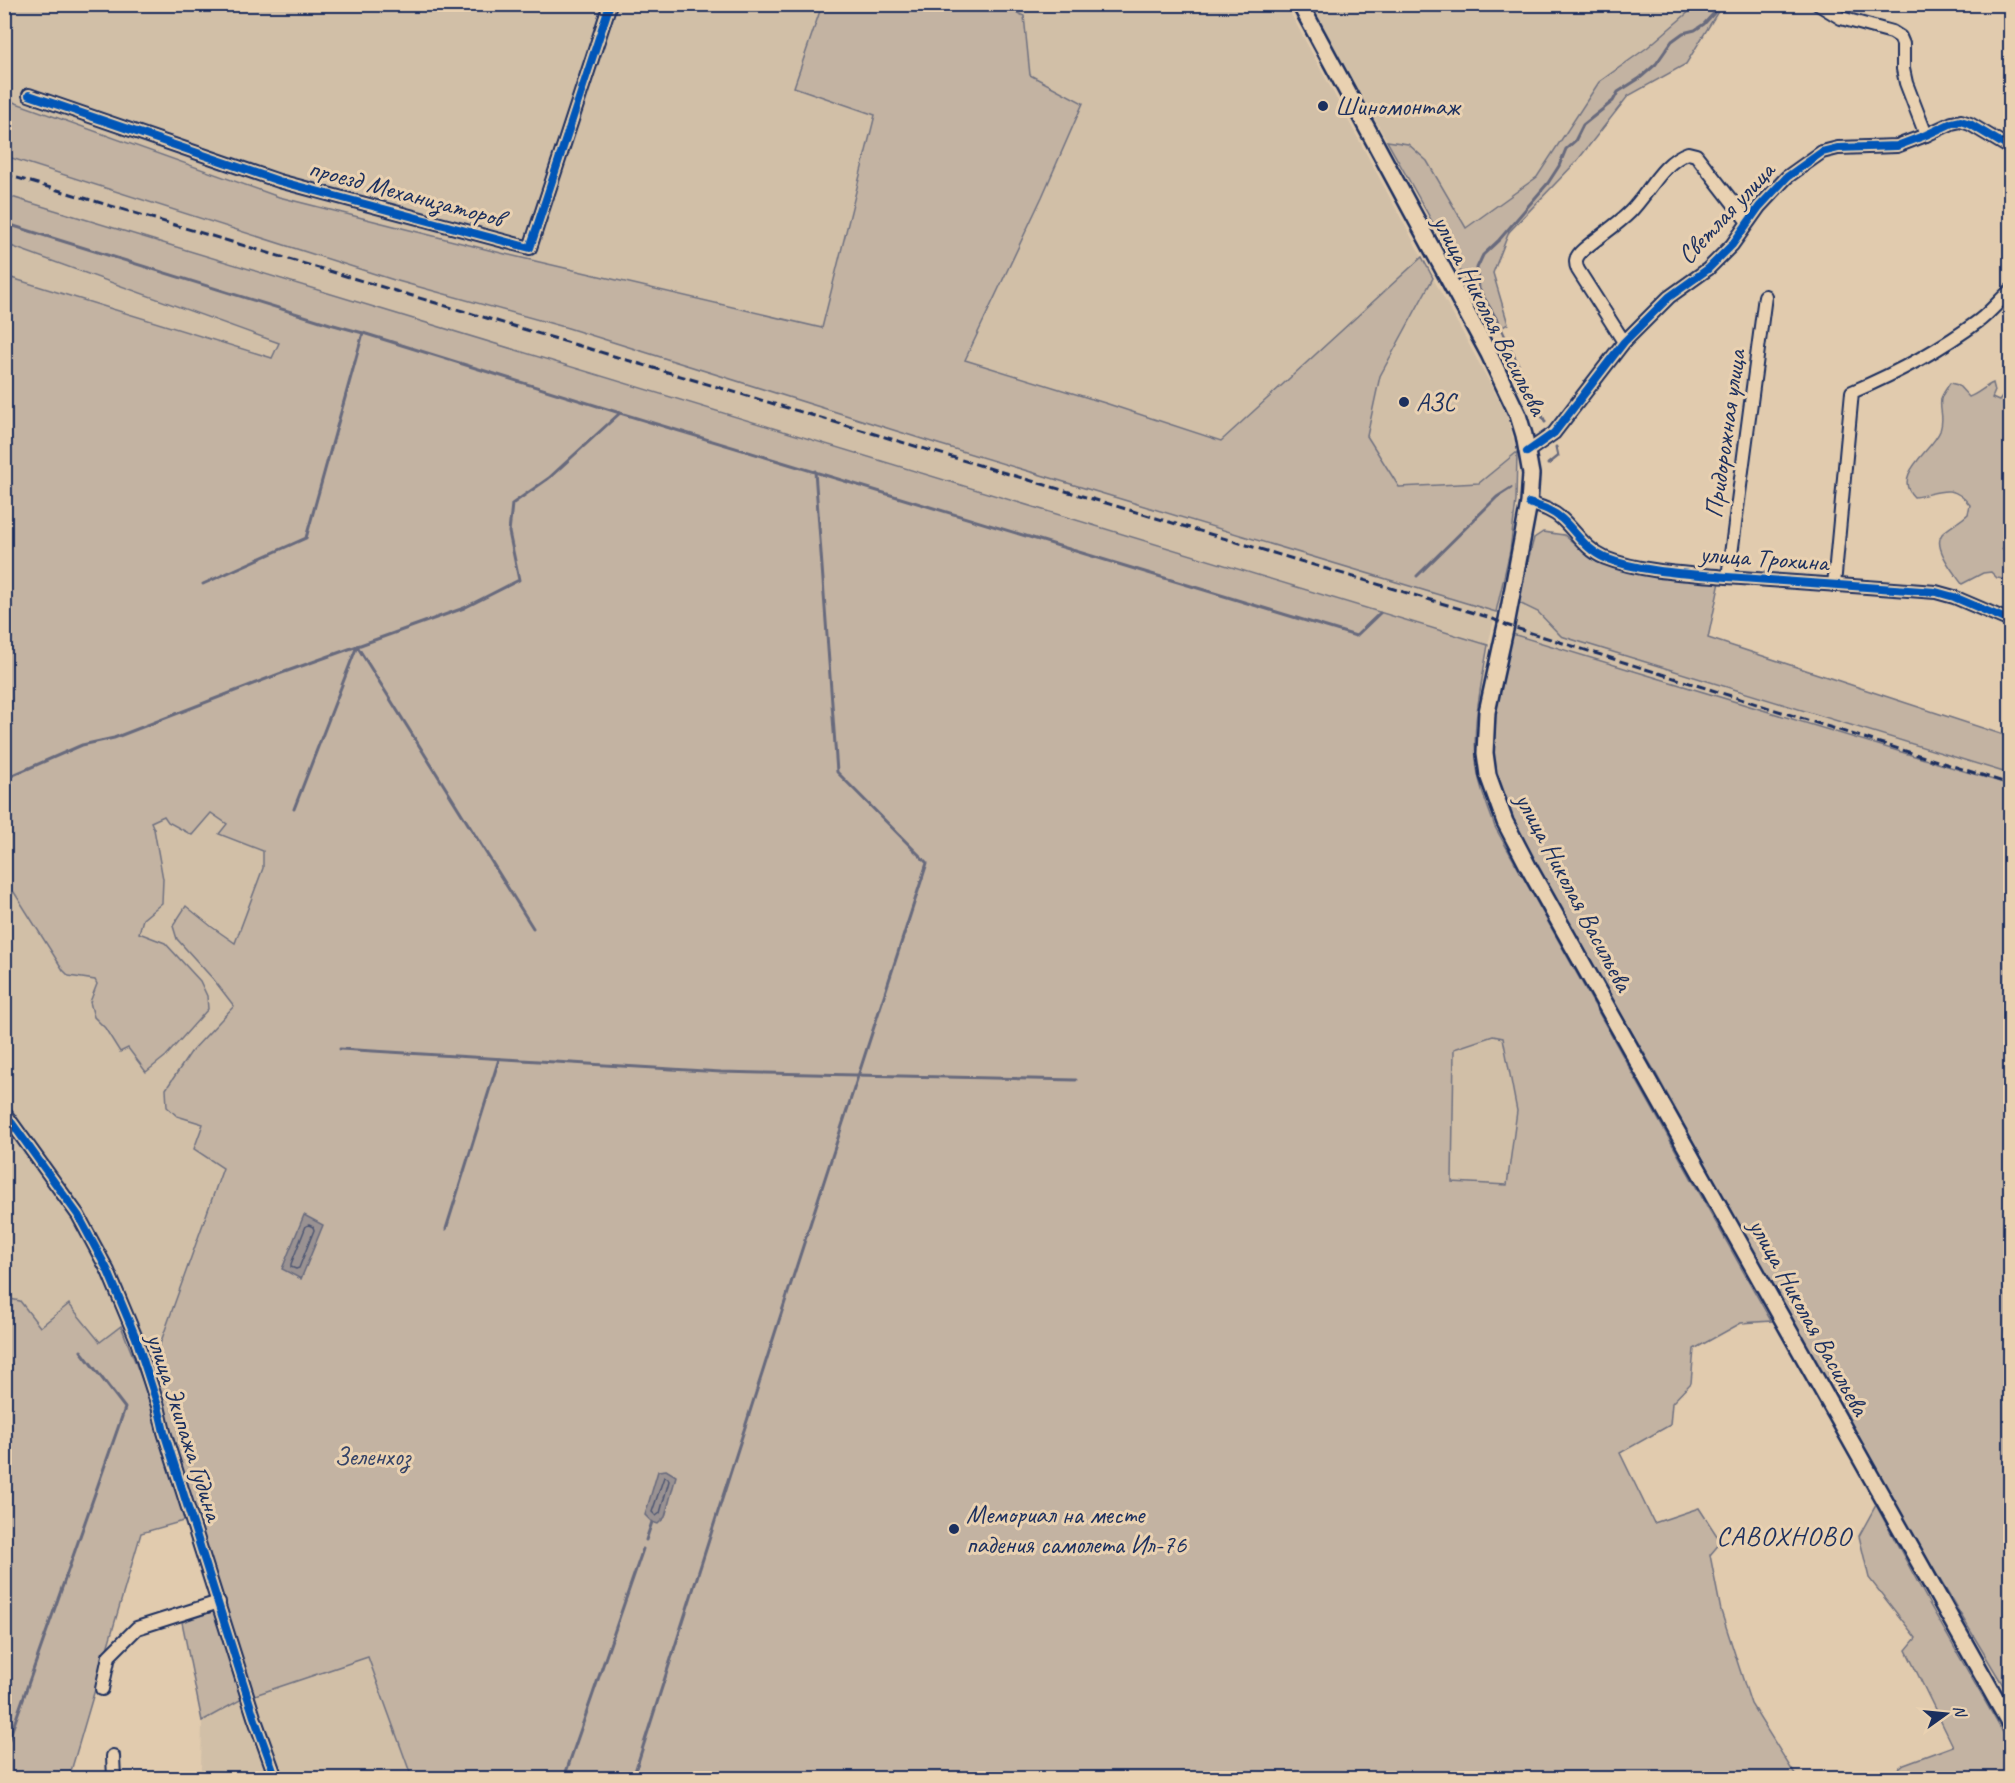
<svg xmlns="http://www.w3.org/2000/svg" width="2015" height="1783" viewBox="0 0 2015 1783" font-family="Caveat,sans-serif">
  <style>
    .built { fill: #d1bfa7 }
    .green { fill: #c3b3a2; stroke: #6f7180; stroke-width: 1.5; fill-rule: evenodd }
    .water { fill: #9a9292; stroke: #676a7d; stroke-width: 1.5 }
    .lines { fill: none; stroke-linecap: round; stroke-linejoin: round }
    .shore { stroke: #4e5773; stroke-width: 1.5 }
    .stream { stroke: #676a7d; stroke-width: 3 }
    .minor-casing { stroke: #1b2f5e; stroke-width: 16 }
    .major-casing { stroke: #1b2f5e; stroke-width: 20 }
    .minor { stroke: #e9d1b1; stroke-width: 12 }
    .major { stroke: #e9d1b1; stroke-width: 15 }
    .rail { stroke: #1b2f5e; stroke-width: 3; stroke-dasharray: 9 4.5; stroke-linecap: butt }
    .cycleway-casing { stroke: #e9d1b1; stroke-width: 11 }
    .cycleway { stroke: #0057b8; stroke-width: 8 }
    .poi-dot { fill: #1b2f5e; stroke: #e9d1b1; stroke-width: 2 }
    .labels { text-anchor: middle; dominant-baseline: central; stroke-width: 6; stroke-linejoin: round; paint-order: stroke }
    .poi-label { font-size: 26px; fill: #1b2f5e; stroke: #e9d1b1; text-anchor: start }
    .street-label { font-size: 26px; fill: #1b2f5e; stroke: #e9d1b1 }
    .park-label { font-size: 26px; fill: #344368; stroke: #e9d1b1 }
    .neighbourhood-label { font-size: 27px; letter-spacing: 1.5px; fill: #1b2f5e; stroke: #e9d1b1 }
  </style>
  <rect width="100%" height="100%" fill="#e1cbae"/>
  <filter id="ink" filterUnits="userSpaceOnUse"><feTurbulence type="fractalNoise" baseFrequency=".0167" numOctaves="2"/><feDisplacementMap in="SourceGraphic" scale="12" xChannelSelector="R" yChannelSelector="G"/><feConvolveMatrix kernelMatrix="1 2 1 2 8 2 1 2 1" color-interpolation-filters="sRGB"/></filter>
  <g filter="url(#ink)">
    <g class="built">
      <polygon points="822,4 794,87 875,114 822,328 505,254 279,197 5,99 5,5"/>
      <polygon points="1000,5 1286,5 1422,257 1221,441 1105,403 964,360 1042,197 1024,16"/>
      <polygon points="1311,5 1698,5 1648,47 1599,82 1537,177 1465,228 1427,161 1408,144 1387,141"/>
      <polygon points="4,156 394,280 568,328 938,444 1496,612 1488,645 5,195"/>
      <polygon points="4,244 279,343 272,358 5,276"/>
      <polygon points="1433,278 1506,413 1517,452 1479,483 1399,487 1367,436 1380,376"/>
      <polygon points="1517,602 1538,612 1561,636 2010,774 2010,785 1509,633"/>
      <polygon points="211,813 228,824 220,834 263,851 263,868 235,943 187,906 173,926 235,1006 217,1024 203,1124 194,1150 224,1167 159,1347 124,1333 121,1326 100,1342 40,1328 20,1301 5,1298 4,898 14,892 63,970 69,976 94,979 97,984 90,1002 94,1017 105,1028 120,1052 191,1026 208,1009 207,996 200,981 165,943 139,934 143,919 163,879 154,829 151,821 164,816"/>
      <polygon points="1493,1036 1502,1038 1517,1111 1507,1185 1452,1182 1454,1049"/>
      <polygon points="368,1657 412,1778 188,1778 187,1774 201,1770 202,1721 244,1698"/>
    </g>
    <g class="green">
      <polygon points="1698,4 1722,5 1686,64 1628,96 1577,161 1509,232 1493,273 1508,324 1494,332 1387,141 1408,144 1427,161 1466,228 1537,177 1599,82 1648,47"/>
      <polygon points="822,5 1000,5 1024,16 1030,75 1083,103 1042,197 965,360 1105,403 1221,441 1422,257 1433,278 1380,376 1367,436 1399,487 1479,483 1517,452 1516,501 1510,551 1496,612 938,444 568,328 394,280 5,156 5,99 279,197 505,254 822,328 875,115 794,87"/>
      <path d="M5,195L1488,645C1481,687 1470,732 1478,774C1481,792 1489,809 1495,827L1771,1321L1741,1323L1694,1349L1691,1383L1672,1403L1670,1425L1620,1453L1654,1523L1699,1508L1721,1542L1710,1555L1721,1611L1751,1704L1797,1778H412L368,1657L252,1696L157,1391L153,1369L159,1347L223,1168L194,1149L203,1124L177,1116L167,1107L166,1089L191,1052L234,1006L214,980L177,939L173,926L186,906L212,927L235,943L263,868V851L219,834L227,824L211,813L192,835L168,822L164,816L151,822L154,829L163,879L162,903L143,919L139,933L165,943L200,981L207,996L208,1009L166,1056L146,1072L128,1048L120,1052L105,1028L94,1017L90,1002L97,984L95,980L69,976L63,970L14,892L5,898V276L272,358L279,343L5,244ZM1493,1036L1503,1038L1517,1111L1507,1185L1452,1182L1454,1049Z"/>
      <path d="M1950,383L1958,385L1969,397C1978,394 1984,387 1993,383L1995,391L1992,398L1999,401L2010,387V535L2002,549L2010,556V580L1997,578L1991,572L1983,573L1962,584C1955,574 1932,547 1942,534C1947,528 1961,521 1968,514L1970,505C1951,481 1938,494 1914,497C1891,475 1932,451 1940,431C1945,417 1939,411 1941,399C1942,394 1947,388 1950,383Z"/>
      <polygon points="1543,532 1564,535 1597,562 1655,576 1720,582 1708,638 2010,737 2010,774 1561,636 1538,612 1517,602 1534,538"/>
      <polygon points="1509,633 2010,785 2010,1697 1863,1451 1654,1070 1559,908 1507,808 1499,787 1494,761 1493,732"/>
      <polygon points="5,1298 20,1301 40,1327 69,1304 100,1342 121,1326 151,1402 187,1520 141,1533 69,1778 5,1778"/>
      <polygon points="1876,1505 1930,1605 2010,1745 2010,1778 1886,1778 1904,1764 1953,1746 1906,1650 1916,1638 1869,1578 1859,1536"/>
      <polygon points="217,1610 244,1698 202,1721 182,1622"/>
    </g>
    <g class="water">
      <polygon points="304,1215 323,1225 301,1279 282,1269"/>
      <polygon points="666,1470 676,1476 665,1517 658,1524 652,1522 645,1515 658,1471"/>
    </g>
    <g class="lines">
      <g class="shore">
        <polygon points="309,1225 313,1227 314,1230 299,1268 296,1269 291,1267 291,1264 306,1226"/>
        <polygon points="664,1477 668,1478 669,1481 660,1513 656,1516 652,1512"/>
      </g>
      <g class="stream">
        <polyline points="4,223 330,324 363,333"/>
        <polyline points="1545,422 1497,320 1479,289 1477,268 1483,255 1499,240 1548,183 1559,166 1566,149 1575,141 1583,125 1613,101 1618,92 1640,78 1656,64 1672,41 1683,33 1695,30 1704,24 1714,13 1718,4"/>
        <polyline points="1548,464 1558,456 1556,447"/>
        <polyline points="1417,576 1497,497 1511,488"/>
        <polyline points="203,584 306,538 363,333 620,413"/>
        <polyline points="357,646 533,928"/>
        <polyline points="4,779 82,745 114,738 279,674 464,608 519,580 509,532 512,504 549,478 620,413 1356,636 1380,613"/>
        <polyline points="294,809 357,646"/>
        <polyline points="340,1049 721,1072 1076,1080"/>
        <polyline points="446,1229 499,1059"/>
        <polyline points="646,1540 652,1522"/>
        <polyline points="4,1753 125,1408 81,1351"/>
        <polyline points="564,1778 643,1549"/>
        <polyline points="633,1778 783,1308 927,863 837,772 815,471"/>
      </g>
      <g class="minor-casing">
        <g id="minor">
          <polyline points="1818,4 1841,18 1892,32 1900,37 1903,44 1903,69 1906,83 1926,135"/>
          <polyline points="29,95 279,181 530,248 610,4"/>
          <path d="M1624,342L1578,270C1574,261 1576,256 1583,250C1598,237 1616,226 1630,212C1649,193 1662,162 1688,153L1696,155L1748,222"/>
          <polyline points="1527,452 1554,433 1624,342 1669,297 1708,269 1732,245 1759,207 1787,177 1822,152 1838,148 1897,146 1926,135 1952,123 1961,121 1970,124 2010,148"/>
          <path d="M1529,503C1541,507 1552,510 1562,519C1576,532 1586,550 1605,558C1640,572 1690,574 1727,577C1797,582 1866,587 1936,592L1954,597L2010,621"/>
          <polyline points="1728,577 1765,296"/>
          <path d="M1834,585L1852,392C1897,373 1941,349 1980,320C1991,311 2000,300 2010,291"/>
          <polyline points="4,1112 78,1215 108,1271 136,1338 158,1406 164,1432 254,1717 276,1778"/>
          <polyline points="102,1689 109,1656 137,1628 219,1602"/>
          <polyline points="113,1756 114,1778"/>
        </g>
      </g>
      <g class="major-casing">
        <polyline id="major" points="1300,4 1489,354 1518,415 1524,435 1531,474 1529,503 1506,625 1487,712 1485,753 1488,775 1505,822 1530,870 2010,1724"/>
      </g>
      <use href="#minor" class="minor"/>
      <use href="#major" class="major"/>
      <polyline class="rail" points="4,174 1491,618 1506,625 2010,784"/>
      <g class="cycleway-casing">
        <g id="cycleway">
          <polyline points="29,95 279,181 530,248 610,4"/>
          <polyline points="1527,452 1554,433 1624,342 1669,297 1708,269 1732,245 1759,207 1787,177 1822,152 1838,148 1897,146 1926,135 1952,123 1961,121 1970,124 2010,148"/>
          <path d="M1529,503C1541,507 1552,510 1562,519C1576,532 1586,550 1605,558C1640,572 1690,574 1727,577C1797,582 1866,587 1936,592L1954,597L2010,621"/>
          <polyline points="4,1112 78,1215 108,1271 136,1338 158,1406 164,1432 254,1717 276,1778"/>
        </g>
      </g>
      <use href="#cycleway" class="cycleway"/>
    </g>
  </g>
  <g class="poi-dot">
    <circle cx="1323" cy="106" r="6"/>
    <circle cx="1404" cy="402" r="6"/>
    <circle cx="954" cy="1529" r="6"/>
  </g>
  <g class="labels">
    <g class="poi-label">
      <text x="1335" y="106">Шиномонтаж</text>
      <text x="1416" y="402">АЗС</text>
      <text x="966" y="1514">Мемориал на месте<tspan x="966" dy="30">падения самолета Ил-76</tspan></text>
    </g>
    <g class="street-label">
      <text transform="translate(406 193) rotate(15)">проезд Механизаторов</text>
      <text transform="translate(1726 213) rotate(-47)">Светлая улица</text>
      <text transform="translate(1490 315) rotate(63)">улица Николая Васильева</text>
      <text transform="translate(1725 434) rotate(-82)">Придорожная улица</text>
      <text transform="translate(1764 558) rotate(4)">улица Трохина</text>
      <text transform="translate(1574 892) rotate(62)">улица Николая Васильева</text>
      <text transform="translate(1809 1317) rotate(61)">улица Николая Васильева</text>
      <text transform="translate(185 1427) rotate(72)">улица Экипажа Гудина</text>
    </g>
    <g class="park-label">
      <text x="372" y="1456">Зеленхоз</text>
    </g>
    <g class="neighbourhood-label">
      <text x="1784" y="1536">САВОХНОВО</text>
    </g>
  </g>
  <rect width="2015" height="1783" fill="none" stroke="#e9d1b1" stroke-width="24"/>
  <rect x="12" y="12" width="1991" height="1759" fill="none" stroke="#1b2f5e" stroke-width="2" filter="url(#ink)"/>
  <g transform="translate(1946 1714) rotate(75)" stroke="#e9d1b1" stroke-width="4.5" paint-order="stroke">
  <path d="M0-4.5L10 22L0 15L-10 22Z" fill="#1b2f5e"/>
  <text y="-9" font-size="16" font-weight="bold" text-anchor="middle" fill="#1b2f5e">N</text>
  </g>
</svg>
